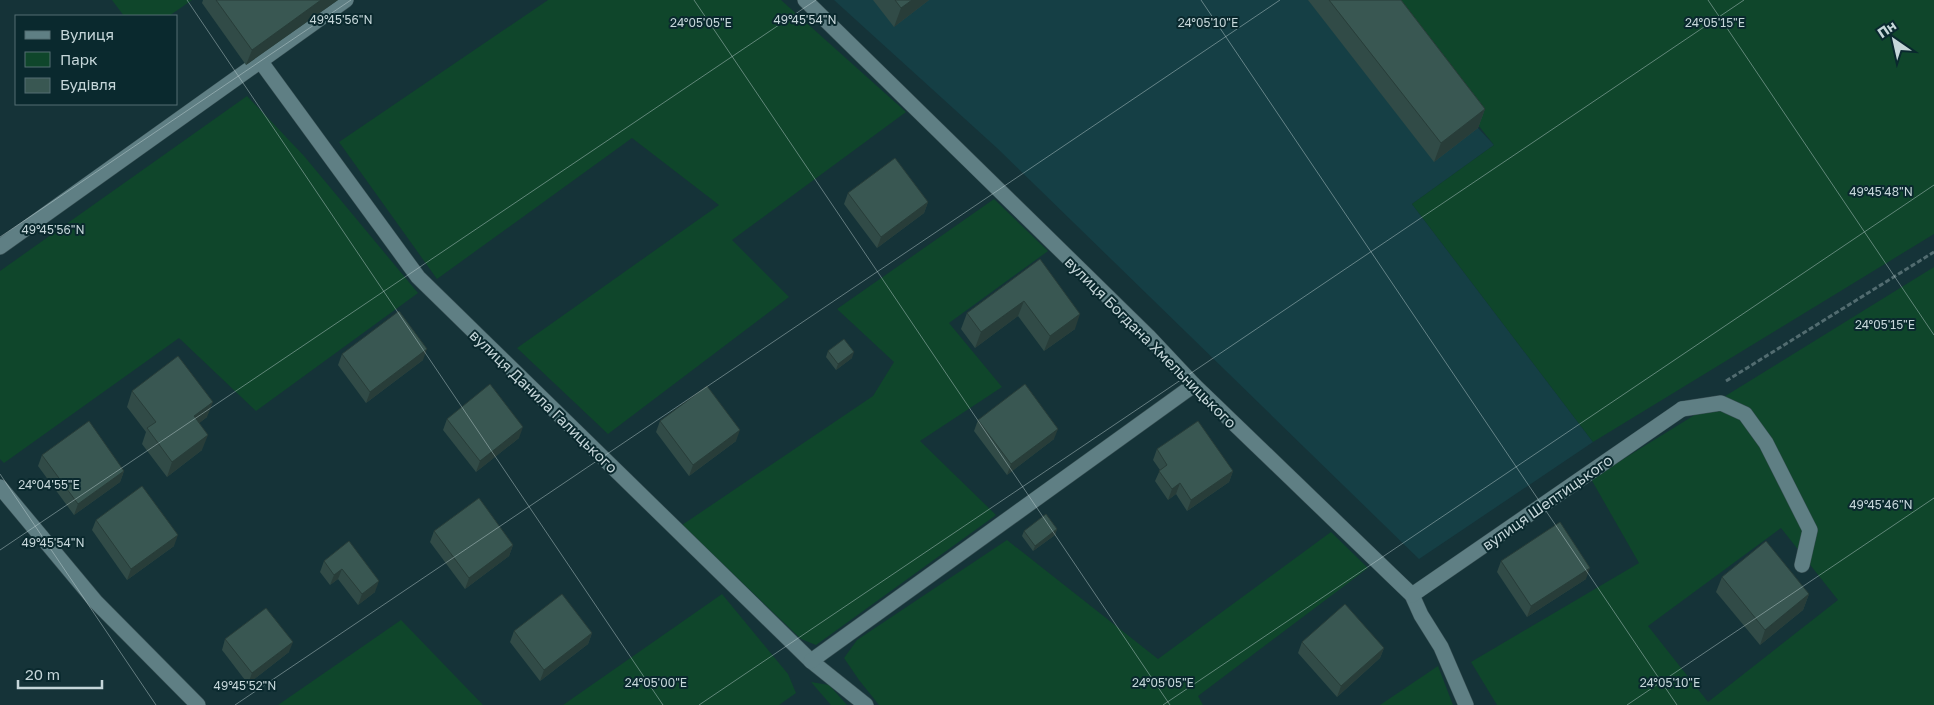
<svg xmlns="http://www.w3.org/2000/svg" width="1934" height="705" viewBox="0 0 1934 705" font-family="'Golos Text',sans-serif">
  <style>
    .built { fill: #153f45 }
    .green { fill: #0f462b; fill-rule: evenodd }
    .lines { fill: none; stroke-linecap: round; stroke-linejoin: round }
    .service-casing { stroke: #374f53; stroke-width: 16 }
    .minor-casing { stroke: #374f53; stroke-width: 16 }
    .path { stroke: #526c70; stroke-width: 3; stroke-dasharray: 5 2.5; stroke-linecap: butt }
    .service { stroke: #5f7f84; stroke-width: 15 }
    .minor { stroke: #5f7f84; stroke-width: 15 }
    .wall { fill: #314b47 }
    .shaded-wall { fill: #283d39 }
    .building { fill: #395752; stroke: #283d39 }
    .ticks { fill: none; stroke: #c5d6d9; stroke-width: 1; stroke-opacity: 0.45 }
    .labels { text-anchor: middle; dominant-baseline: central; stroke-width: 4; stroke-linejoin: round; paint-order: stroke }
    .street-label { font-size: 15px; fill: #c5d6d9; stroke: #0a292e }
    .ticks-label { font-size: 12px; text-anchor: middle; fill: #c5d6d9; stroke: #0a292e; stroke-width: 4; stroke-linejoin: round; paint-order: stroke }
  </style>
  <rect width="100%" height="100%" fill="#153338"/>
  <polygon class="built" points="834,0 1379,0 1478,128 1494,145 1412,204 1593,442 1419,559 997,148"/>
  <g class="green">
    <polygon points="112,0 192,0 169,16 124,16"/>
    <polygon points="548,0 781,0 906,112 732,240 789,297 608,434 517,348 719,205 632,138 437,279 339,142"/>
    <polygon points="1378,0 1934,0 1934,234 1593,442 1412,204 1494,145"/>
    <polygon points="247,96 304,156 418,293 256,411 179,338 4,463 0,459 0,271"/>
    <polygon points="994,199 1048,251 949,323 1002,387 920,441 996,515 816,645 801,639 682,525 873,396 894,362 837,309"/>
    <path d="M1934,267V705H1497L1471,662L1639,563L1591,479ZM1781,528L1838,600L1708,702L1648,626Z"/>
    <polygon points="1331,532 1368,568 1198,696 1203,705 879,705 859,680 844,658 857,640 1007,540 1158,659"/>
    <polygon points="722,594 788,674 796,693 779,705 563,705"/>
    <polygon points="401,620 483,705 278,705"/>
    <polygon points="1438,666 1453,705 1380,705"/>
    <polygon points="811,682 829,685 847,705 831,705"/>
  </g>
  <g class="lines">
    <g class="service-casing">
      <g id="service">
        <polyline points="0,247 346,0"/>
        <polyline points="1682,409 1721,403 1745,414 1766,443 1810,530 1802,565"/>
      </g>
    </g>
    <g class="minor-casing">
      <g id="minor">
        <polyline points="805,0 1148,336 1194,385 1412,595 1421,615 1441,647 1466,705"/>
        <polyline points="261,62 418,277 811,661 866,705"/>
        <polyline points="0,487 96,602 198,705"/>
        <polyline points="1412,595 1682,409"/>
        <polyline points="811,661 1194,385"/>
      </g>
    </g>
    <polyline class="path" points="1726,381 1934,252"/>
    <use href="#service" class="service"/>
    <use href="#minor" class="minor"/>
  </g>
  <g class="wall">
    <polygon points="203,0 338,0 246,65 202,3"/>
    <polygon points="873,0 929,0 894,27"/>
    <polygon points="1308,0 1401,0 1485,109 1478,128 1434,162"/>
    <polygon points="848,193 928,202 924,213 877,248 844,204"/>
    <polygon points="1040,259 1075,329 1044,351 1018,316 975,348 961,329 967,313"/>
    <polygon points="828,351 852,358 836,370 826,357"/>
    <polygon points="342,354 423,360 366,403 338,365"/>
    <polygon points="132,391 207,417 199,423 202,450 167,477 142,444 146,432 127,407"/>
    <polygon points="447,419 519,438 476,472 443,430"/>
    <polygon points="978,420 1054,439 1007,475 974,431"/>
    <polygon points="660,421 736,441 689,476 656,432"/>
    <polygon points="1157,449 1233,471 1229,482 1187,511 1176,494 1168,500 1155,481 1160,470 1153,460"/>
    <polygon points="42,455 124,471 120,482 74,515 38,466"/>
    <polygon points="96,520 174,546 127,580 92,530"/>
    <polygon points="1057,529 1055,535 1033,551 1022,536 1024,531"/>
    <polygon points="434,531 513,545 509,556 465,589 430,542"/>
    <polygon points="349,541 375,592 358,605 338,579 330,585 320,572 324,561"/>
    <polygon points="1501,561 1586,579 1527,617 1497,572"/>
    <polygon points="1722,577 1809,594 1803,610 1760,645 1716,592"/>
    <polygon points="514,631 592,633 588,644 540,681 510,642"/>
    <polygon points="225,639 289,652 248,684 222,650"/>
    <polygon points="1302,642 1384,648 1380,658 1337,697 1298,653"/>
  </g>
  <g class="shaded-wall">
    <polygon points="321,0 338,0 246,65 252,50"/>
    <polygon points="912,0 929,0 894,27 901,8"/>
    <polygon points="1485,109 1478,128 1434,162 1441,143"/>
    <polygon points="928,202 924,213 877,248 881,237"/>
    <polygon points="1024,301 1018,316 975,348 981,332"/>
    <polygon points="1080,314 1075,329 1044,351 1050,336"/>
    <polygon points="427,349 423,360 366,403 370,392"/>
    <polygon points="854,352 852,358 836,370 838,364"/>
    <polygon points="213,402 207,417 188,432 194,416"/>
    <polygon points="523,427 519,438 476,472 480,461"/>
    <polygon points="1058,429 1054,439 1007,475 1011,464"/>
    <polygon points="740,430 736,441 689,476 693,465"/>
    <polygon points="208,435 202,450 167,477 172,462"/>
    <polygon points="124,471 120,482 74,515 78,504"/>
    <polygon points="1233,471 1229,482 1187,511 1191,500"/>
    <polygon points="1180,483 1176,494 1168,500 1172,489"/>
    <polygon points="1057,529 1055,535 1033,551 1035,546"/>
    <polygon points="178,535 174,546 127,580 131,569"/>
    <polygon points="513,545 509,556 465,589 469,578"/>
    <polygon points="1590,568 1586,579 1527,617 1531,606"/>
    <polygon points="342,569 338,579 330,585 334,575"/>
    <polygon points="379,581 375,592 358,605 362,594"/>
    <polygon points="1809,594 1803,610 1760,645 1765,630"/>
    <polygon points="592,633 588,644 540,681 544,670"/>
    <polygon points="293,642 289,652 248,684 252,673"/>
    <polygon points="1384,648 1380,658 1337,697 1341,686"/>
  </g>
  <g class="building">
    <polygon points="216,0 321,0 252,50"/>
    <polygon points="895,0 912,0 901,8"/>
    <polygon points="1329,0 1401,0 1485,109 1441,143"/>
    <polygon points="895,158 928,202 881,237 848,193"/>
    <polygon points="1040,259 1080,314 1050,336 1024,301 981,332 967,313"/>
    <polygon points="399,311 427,349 370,392 342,354"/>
    <polygon points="844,339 854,352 838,364 828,351"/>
    <polygon points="178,356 213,402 194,416 208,435 172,462 147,428 156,422 132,391"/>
    <polygon points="490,384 523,427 480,461 447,419"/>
    <polygon points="1025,384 1058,429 1011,464 978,420"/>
    <polygon points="707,386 740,430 693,465 660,421"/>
    <polygon points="89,421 124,471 78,504 42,455"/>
    <polygon points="1198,421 1233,471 1191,500 1180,483 1172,489 1159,471 1167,465 1157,449"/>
    <polygon points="142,486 178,535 131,569 96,520"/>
    <polygon points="479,498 513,545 469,578 434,531"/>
    <polygon points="1046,514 1057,529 1035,546 1024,531"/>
    <polygon points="1560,522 1590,568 1531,606 1501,561"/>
    <polygon points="349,541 379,581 362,594 342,569 334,575 324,561"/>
    <polygon points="1766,541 1809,594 1765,630 1722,577"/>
    <polygon points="562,594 592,633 544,670 514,631"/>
    <polygon points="1345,604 1384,648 1341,686 1302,642"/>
    <polygon points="266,608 293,642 252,673 225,639"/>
  </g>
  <path class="ticks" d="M187,0L663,705M694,0L1170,705M1201,0L1677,705M1708,0L1934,335M0,237L351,0M0,474L156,705M0,550L816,0M235,705L1280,0M699,705L1744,0M1163,705L1934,185M1627,705L1934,498"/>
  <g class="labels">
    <g class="street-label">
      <text transform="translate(1151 342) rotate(45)">вулиця Богдана Хмельницького</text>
      <text transform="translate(544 401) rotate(44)">вулиця Данила Галицького</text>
      <text transform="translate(1547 502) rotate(-35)">вулиця Шептицького</text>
    </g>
  </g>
  <g class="ticks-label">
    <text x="341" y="24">49°45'56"N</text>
    <text x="805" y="24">49°45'54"N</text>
    <text x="701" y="27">24°05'05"E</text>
    <text x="1208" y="27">24°05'10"E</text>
    <text x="1715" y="27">24°05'15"E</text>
    <text x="1881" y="196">49°45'48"N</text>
    <text x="53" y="234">49°45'56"N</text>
    <text x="1885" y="329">24°05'15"E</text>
    <text x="49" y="489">24°04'55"E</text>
    <text x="1881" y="509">49°45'46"N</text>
    <text x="53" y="547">49°45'54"N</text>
    <text x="656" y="687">24°05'00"E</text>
    <text x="1163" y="687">24°05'05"E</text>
    <text x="1670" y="687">24°05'10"E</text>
    <text x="245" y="690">49°45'52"N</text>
  </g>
  <rect x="15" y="15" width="162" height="90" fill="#0a292e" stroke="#556e72"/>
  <rect x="25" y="31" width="25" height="8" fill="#5f7f84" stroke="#556e72"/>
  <text x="60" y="40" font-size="15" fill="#c5d6d9">Вулиця</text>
  <rect x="25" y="52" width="25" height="15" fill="#0f462b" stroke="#556e72"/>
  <text x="60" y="65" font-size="15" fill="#c5d6d9">Парк</text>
  <rect x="25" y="78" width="25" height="15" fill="#395752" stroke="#556e72"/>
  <text x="60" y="90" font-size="15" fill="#c5d6d9">Будівля</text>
  <g transform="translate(1894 40) rotate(326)" stroke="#0a292e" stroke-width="4" paint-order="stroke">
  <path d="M0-4L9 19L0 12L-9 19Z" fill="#c5d6d9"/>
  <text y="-8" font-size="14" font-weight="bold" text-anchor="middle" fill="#c5d6d9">Пн</text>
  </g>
  <path d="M18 680v8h84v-8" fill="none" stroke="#c5d6d9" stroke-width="2.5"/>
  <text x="25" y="680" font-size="15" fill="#c5d6d9" stroke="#0a292e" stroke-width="4" paint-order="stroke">20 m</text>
</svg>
